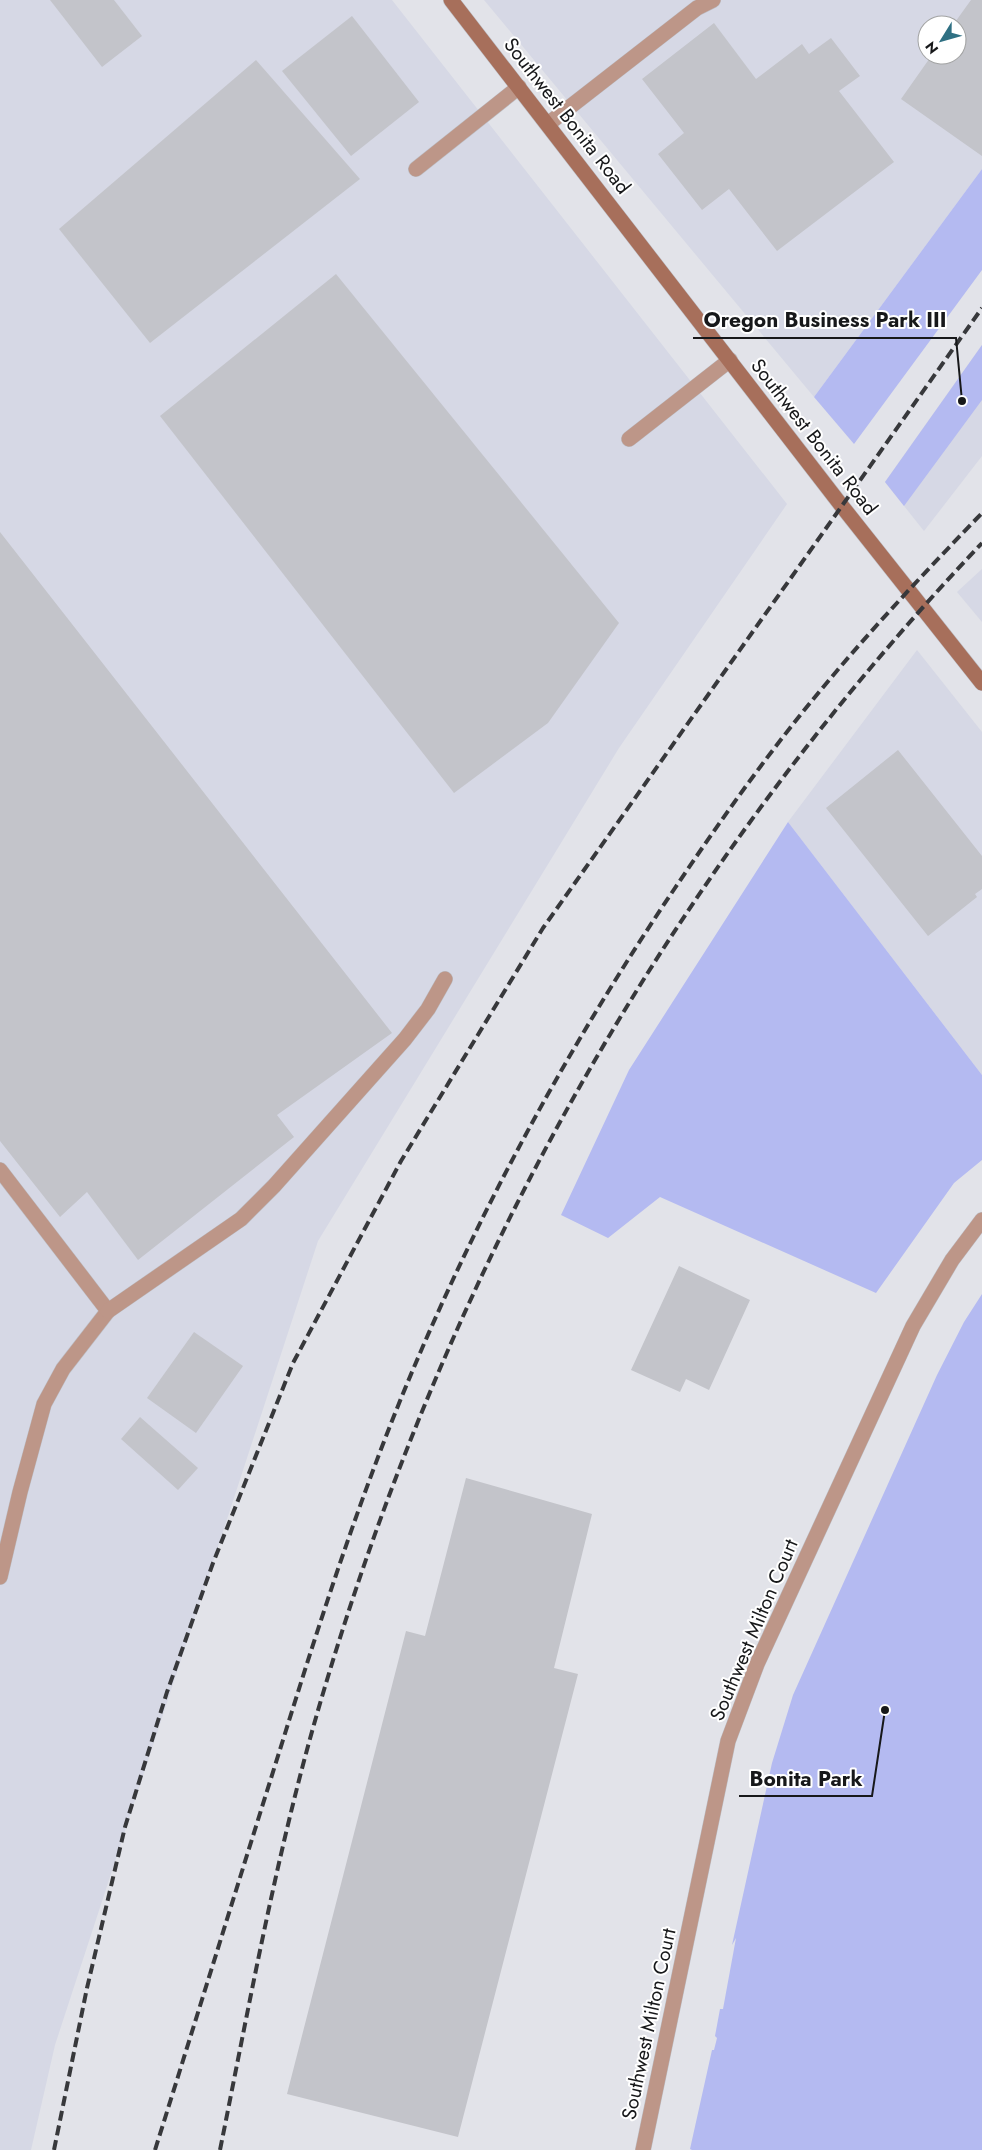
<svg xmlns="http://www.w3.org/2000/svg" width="982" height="2150" viewBox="0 0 982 2150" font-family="Jost,sans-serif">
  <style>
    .built { fill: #d6d8e5; fill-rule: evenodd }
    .green { fill: #b4baf1 }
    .building { fill: #c3c4ca }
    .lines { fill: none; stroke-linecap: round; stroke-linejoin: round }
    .lane-casing { stroke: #bdbec4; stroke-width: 16 }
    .street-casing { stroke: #bdbec4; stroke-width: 16 }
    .secondary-casing { stroke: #bdbec4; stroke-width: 16 }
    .lane { stroke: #bd9688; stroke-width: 15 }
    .street { stroke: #bd9688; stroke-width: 15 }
    .secondary { stroke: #a76f5b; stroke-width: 15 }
    .rail { stroke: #37383b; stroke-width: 4; stroke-dasharray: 10 5; stroke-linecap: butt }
    .labels { text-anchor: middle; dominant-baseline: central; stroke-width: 4; stroke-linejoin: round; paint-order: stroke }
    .street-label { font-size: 20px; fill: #17181a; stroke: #fff }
    .leader { fill: none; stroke: #17181a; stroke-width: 2 }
    .callout-dot { fill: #17181a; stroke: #fff; stroke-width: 2 }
    .callout-label { font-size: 21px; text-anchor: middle; font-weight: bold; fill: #17181a; stroke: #fff; stroke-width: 4; stroke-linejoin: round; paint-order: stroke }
  </style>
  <rect width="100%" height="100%" fill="#e2e3e9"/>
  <g class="built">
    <polygon points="0,0 392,0 787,504 619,748 318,1241 55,2045 31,2150 0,2150"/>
    <path d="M484,0H982V169L814,397ZM927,25H957V55H927Z"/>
    <polygon points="982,345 982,456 924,531 885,482"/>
    <polygon points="982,569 982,622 957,592"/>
    <polygon points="917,650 982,732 982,1075 788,822"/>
  </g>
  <g class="green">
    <polygon points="982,169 982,270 854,444 814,397"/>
    <polygon points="982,345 982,400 904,506 885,482"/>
    <polygon points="788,822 982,1075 982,1160 954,1183 876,1293 660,1197 608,1238 561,1215 629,1070"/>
    <polygon points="982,1294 982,2150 692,2150 690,2149 712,2050 714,2050 717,2038 715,2036 720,2009 723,2009 736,1938 732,1945 772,1763 793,1695 937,1375 964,1322"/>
  </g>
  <g class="building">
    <polygon points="50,0 114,0 142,36 102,67"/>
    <polygon points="971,0 982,0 982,156 901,99 932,55 957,55 957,25 953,25"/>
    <polygon points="352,16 419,102 351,156 282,71"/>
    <polygon points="714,23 756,79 802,44 809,54 831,38 860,76 839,91 894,162 777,251 729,189 702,210 658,154 684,133 642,79"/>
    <polygon points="256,60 360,179 150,343 59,229"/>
    <polygon points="336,274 619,623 548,723 454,793 160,416"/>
    <polygon points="0,532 392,1033 277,1115 294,1137 138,1260 87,1192 60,1217 0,1141"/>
    <polygon points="898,750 982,856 982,889 975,894 977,897 928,936 826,808"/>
    <polygon points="679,1266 750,1300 709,1390 686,1379 680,1392 631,1370"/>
    <polygon points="194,1332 243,1366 196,1433 147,1398"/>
    <polygon points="140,1417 198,1468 178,1490 121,1439"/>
    <polygon points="466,1478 592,1514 554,1668 578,1674 458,2137 287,2094 406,1631 425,1636"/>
  </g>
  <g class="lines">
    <g class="lane-casing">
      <g id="lane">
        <polyline points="548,124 697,8 713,0"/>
        <polyline points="416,169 519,87"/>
        <polyline points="629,439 730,360"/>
        <polyline points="0,1170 108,1311 63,1369 44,1404 20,1492 0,1577"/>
        <polyline points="108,1311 241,1219 274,1186 405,1039 428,1009 445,979"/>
      </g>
    </g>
    <g class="street-casing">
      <polyline id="street" points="643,2150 728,1741 757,1664 913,1326 952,1260 982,1220"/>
    </g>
    <g class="secondary-casing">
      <polyline id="secondary" points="451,0 841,505 982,683"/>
    </g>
    <use href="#lane" class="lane"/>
    <use href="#street" class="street"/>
    <use href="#secondary" class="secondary"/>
    <g class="rail">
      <polyline points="54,2150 87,1988 125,1827 167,1692 213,1563 293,1363 401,1161 543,928 982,308"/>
      <path d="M155,2150C198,2013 240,1877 283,1740C319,1624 356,1509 402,1396C475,1218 567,1048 675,888C722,818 771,749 825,685C875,625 928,569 982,513"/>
      <path d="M220,2150C251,1996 279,1840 324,1690C452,1259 673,869 982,543"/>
    </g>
  </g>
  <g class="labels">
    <g class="street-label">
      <text transform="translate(567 116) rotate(52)">Southwest Bonita Road</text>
      <text transform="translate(814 437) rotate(52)">Southwest Bonita Road</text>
      <text transform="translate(754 1630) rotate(-67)">Southwest Milton Court</text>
      <text transform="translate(649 2024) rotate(-78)">Southwest Milton Court</text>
    </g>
  </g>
  <path class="leader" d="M962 401L956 338H693M885 1710L872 1796H739"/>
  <g class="callout-dot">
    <circle cx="962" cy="401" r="5"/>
    <circle cx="885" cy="1710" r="5"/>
  </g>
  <g class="callout-label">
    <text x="825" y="327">Oregon Business Park III</text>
    <text x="806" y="1786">Bonita Park</text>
  </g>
  <g transform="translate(942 40) rotate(233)"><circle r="24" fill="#ffffff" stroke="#a2a3a3"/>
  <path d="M0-4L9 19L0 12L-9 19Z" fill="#2f7083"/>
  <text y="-8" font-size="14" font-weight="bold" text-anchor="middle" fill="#17181a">N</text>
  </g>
</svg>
